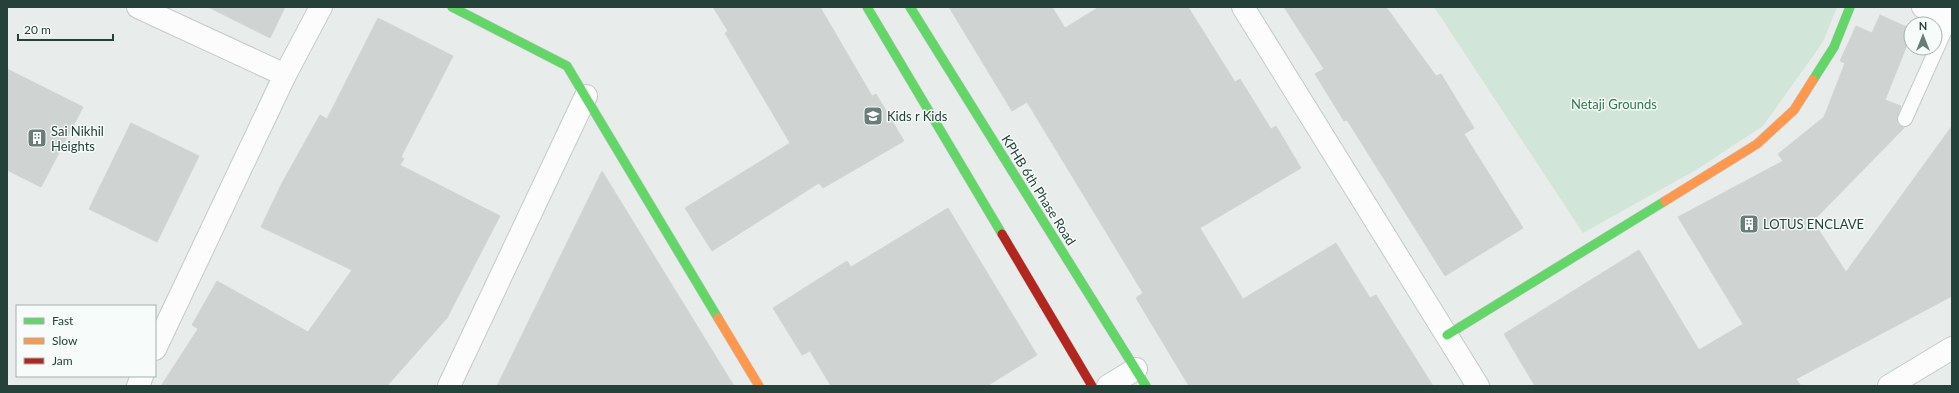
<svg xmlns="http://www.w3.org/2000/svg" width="1959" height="393" viewBox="0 0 1959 393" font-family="Lato,sans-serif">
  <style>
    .green { fill: #d1e6d8 }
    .building { fill: #cfd4d2; stroke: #d1d6d4 }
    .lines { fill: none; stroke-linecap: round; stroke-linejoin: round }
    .lane-casing { stroke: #c5cac8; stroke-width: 16 }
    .street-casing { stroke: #c5cac8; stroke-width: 24 }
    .fast-casing { stroke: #c3cbc8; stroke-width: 10 }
    .slow-casing { stroke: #c3cbc8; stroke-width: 10 }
    .jam-casing { stroke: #c3cbc8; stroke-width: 10 }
    .lane { stroke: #fcfcfc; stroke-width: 14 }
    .street { stroke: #fcfcfc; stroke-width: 22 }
    .fast { stroke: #63d668; stroke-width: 9 }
    .slow { stroke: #ff974d; stroke-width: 9 }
    .jam { stroke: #b3261e; stroke-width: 9 }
    .labels { text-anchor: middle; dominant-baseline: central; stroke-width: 3; stroke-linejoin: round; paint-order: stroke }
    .park-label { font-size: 13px; fill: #2d7a4b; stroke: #f7fbf9 }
    .poi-label { font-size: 13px; fill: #24423a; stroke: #f7fbf9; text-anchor: start }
    .street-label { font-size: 13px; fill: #24423a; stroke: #f7fbf9 }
  </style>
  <rect width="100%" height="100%" fill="#e8edeb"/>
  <polygon class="green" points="1434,7 1837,7 1823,42 1763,126 1696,170 1583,233"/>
  <g class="building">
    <polygon points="208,7 285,7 270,38"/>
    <polygon points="713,7 820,7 872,96 876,94 904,141 823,188 819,183 712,251 685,208 790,143 725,33 728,31"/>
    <polygon points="949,7 1052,7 1065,28 1099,7 1188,7 1235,82 1240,79 1271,129 1276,126 1301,168 1200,228 1243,299 1336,243 1370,298 1376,295 1433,386 1189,386 1136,298 1143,293 1027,102 1012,111"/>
    <polygon points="1284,7 1386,7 1436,76 1441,74 1474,128 1464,134 1523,228 1445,276 1347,120 1344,121 1315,74 1324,69"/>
    <polygon points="1880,15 1911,29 1911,35 1885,100 1901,106 1897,120 1898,124 1905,127 1813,221 1846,272 1952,126 1952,296 1796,379 1801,386 1535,386 1504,334 1639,250 1699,350 1743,324 1678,217 1783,161 1778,154 1824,117 1845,63 1840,61 1856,26 1872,33"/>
    <polygon points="378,18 453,56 401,157 404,159 400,165 500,216 447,318 387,386 161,386 198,329 192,325 217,281 308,332 352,270 261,227 282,183 320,115 327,119"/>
    <polygon points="7,69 83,107 41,187 7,170"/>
    <polygon points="131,123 199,156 157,242 89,209"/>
    <polygon points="602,171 734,386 497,386"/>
    <polygon points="948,208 1037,355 987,386 831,386 810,351 802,355 773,308 847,261 851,267"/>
  </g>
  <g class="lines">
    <g class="lane-casing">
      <polyline id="lane" points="1905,119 1950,19"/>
    </g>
    <g class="street-casing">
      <g id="street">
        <polyline points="138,7 285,75 155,349"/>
        <polyline points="1243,7 1478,386"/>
        <polyline points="1923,7 1952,19"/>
        <polyline points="285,75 321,7"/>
        <polyline points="138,386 142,376"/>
        <polyline points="449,386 586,96"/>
        <polyline points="1108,386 1136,369"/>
        <polyline points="1889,386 1952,348"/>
      </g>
    </g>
    <g class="fast-casing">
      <g id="fast">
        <polyline points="452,7 567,66 718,318"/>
        <polyline points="867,7 1002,234"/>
        <polyline points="910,7 1146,386"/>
        <polyline points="1813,80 1834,47 1850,7"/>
        <polyline points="1447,335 1665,201"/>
      </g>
    </g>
    <g class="slow-casing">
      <g id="slow">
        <polyline points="1665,201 1757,144 1794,110 1813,80"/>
        <polyline points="718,318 759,386"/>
      </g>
    </g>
    <g class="jam-casing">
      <polyline id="jam" points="1002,234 1092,386"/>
    </g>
    <use href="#lane" class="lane"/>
    <use href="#street" class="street"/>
    <use href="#fast" class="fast"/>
    <use href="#slow" class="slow"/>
    <use href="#jam" class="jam"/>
  </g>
  <defs>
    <g id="school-square" transform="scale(1)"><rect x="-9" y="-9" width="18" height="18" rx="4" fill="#697e78" stroke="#f7fbf9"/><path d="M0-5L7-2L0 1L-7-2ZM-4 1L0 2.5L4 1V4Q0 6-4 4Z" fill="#fff"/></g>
    <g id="building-square" transform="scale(1)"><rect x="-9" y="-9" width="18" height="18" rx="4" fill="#697e78" stroke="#f7fbf9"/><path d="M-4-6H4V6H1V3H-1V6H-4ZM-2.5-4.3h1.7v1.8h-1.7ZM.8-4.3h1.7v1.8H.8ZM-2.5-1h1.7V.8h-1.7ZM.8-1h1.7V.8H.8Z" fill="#fff"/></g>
  </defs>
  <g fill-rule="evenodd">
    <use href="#school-square" x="873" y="116"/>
    <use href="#building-square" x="37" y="138"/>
    <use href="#building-square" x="1749" y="224"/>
  </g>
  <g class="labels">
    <g class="park-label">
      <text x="1614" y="104">Netaji Grounds</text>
    </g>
    <g class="poi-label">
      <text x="887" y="116">Kids r Kids</text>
      <text x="51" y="131">Sai Nikhil<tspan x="51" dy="15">Heights</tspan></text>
      <text x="1763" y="224">LOTUS ENCLAVE</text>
    </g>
    <g class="street-label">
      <text transform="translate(1039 190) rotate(58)">KPHB 6th Phase Road</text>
    </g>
  </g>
  <rect width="1959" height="393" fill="none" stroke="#24423a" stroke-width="16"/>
  <rect x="16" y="305" width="140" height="72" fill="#f7fbf9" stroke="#a3b1ad"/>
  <rect x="24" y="318" width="20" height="6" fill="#63d668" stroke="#a3b1ad"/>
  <text x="52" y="325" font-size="12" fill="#24423a">Fast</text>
  <rect x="24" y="338" width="20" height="6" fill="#ff974d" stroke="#a3b1ad"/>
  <text x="52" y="345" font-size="12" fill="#24423a">Slow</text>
  <rect x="24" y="358" width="20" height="6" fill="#b3261e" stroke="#a3b1ad"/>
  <text x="52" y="365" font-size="12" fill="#24423a">Jam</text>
  <g transform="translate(1923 36)"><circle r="19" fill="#f7fbf9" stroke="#a3b1ad"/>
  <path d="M0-3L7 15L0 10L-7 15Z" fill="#697e78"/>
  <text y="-6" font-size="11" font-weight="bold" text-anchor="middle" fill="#24423a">N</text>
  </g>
  <path d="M18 34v6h95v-6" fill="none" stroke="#24423a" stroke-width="2"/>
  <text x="24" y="34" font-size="12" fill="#24423a" stroke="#f7fbf9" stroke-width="3" paint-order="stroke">20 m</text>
</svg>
